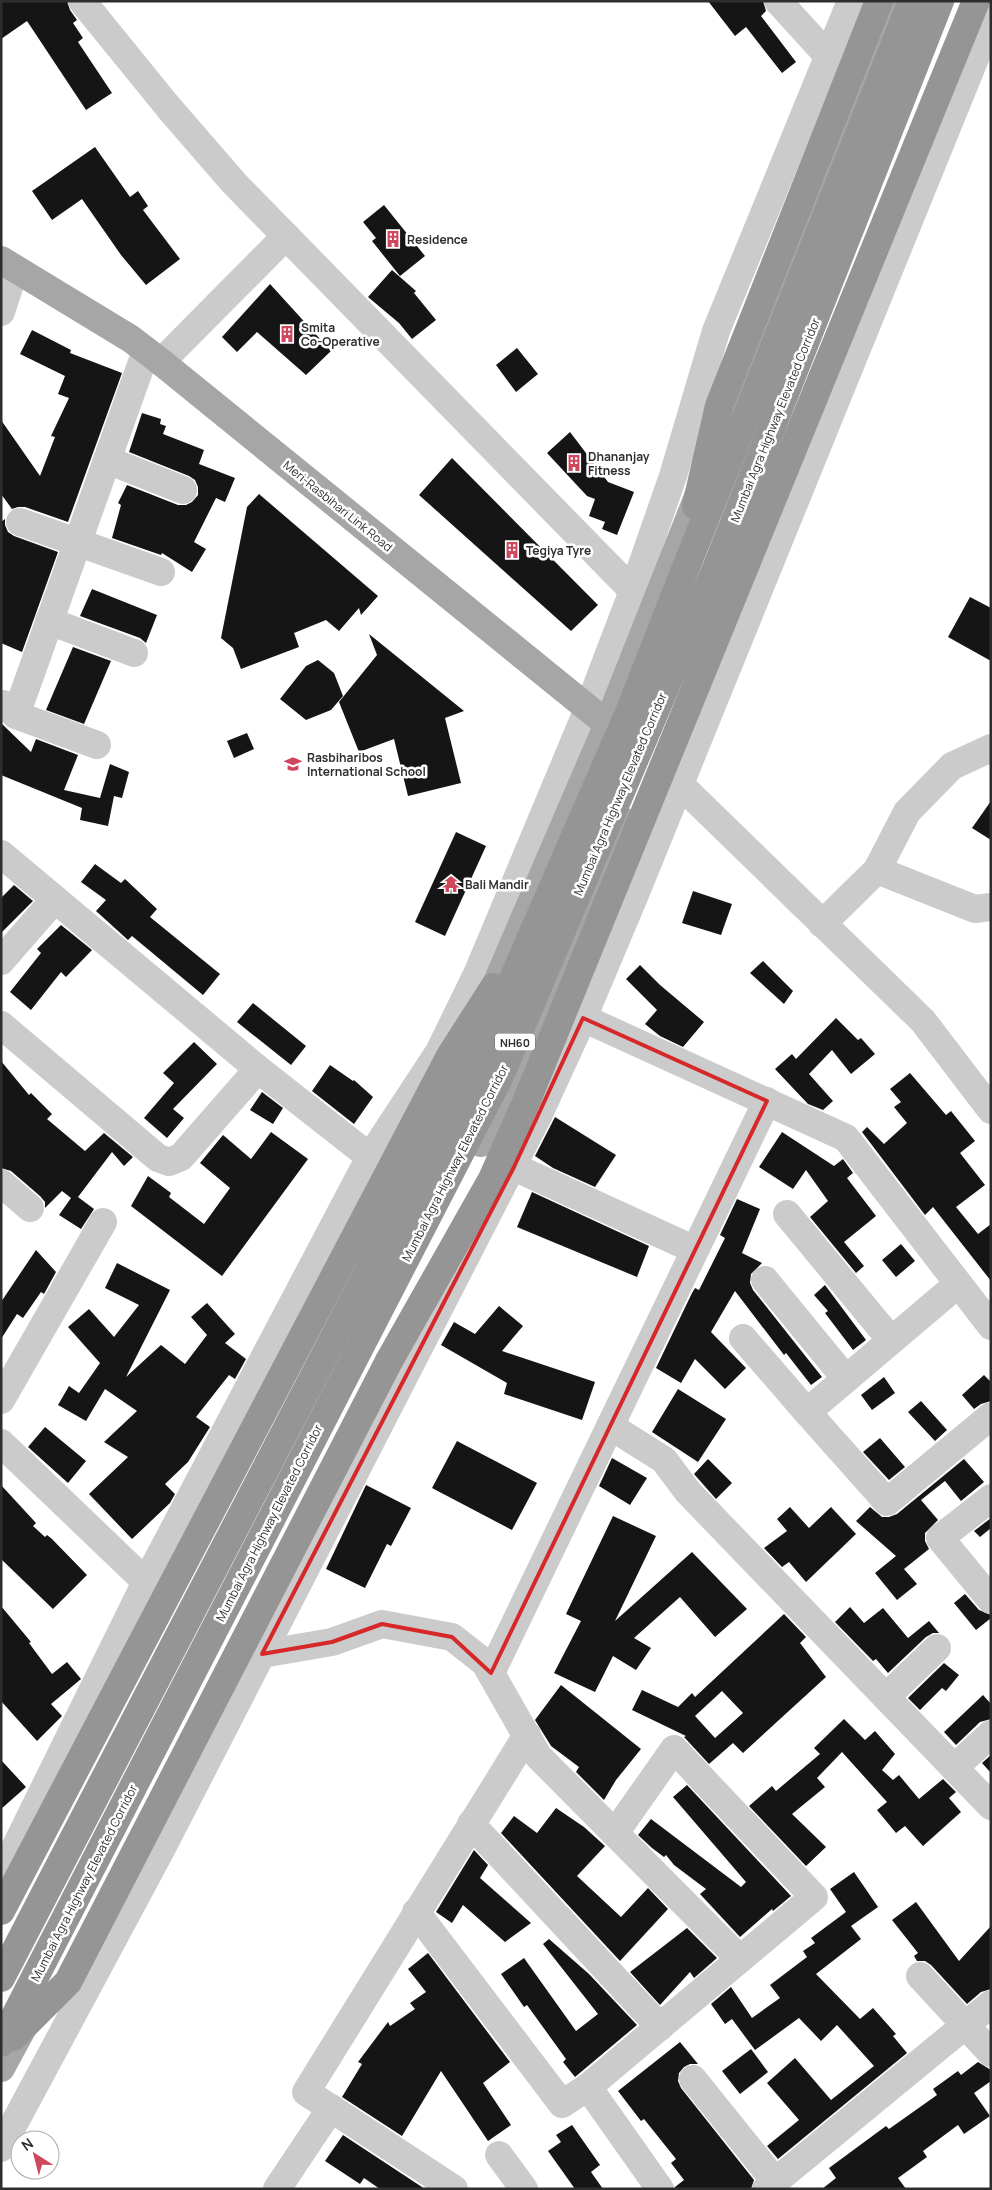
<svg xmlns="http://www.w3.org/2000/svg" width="992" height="2190" viewBox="0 0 992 2190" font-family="Manrope,sans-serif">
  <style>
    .building { fill: #151515; fill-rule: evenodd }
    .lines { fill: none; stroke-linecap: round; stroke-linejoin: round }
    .minor { stroke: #cbcbcb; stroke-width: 28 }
    .major { stroke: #a6a6a6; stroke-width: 28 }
    .highway { stroke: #959595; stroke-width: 28 }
    .highway-bridge { stroke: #959595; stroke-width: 28 }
    .marked { fill: none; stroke: #d62828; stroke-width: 4; stroke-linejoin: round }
    .labels { text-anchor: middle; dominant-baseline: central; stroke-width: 5; stroke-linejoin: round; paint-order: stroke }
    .shield { fill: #fff; stroke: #6d6d6d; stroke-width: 1 }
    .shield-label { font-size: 11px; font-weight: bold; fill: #2e2e2e }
    .poi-label { font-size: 12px; font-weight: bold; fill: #2e2e2e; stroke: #fff; text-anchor: start }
    .street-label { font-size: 12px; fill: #2e2e2e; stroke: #fff }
  </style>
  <rect width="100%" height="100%" fill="#fff"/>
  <g class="building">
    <polygon points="1,1 67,1 70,10 77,20 73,23 83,38 78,42 112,93 86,110 27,21 1,39"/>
    <polygon points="708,1 763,1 766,11 761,16 796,62 782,73 746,27 735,36"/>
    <polygon points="95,147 130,197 138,191 148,206 143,210 180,259 146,285 121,255 82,199 52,220 32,191"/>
    <polygon points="384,205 425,256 400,276 372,241 376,238 363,222"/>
    <polygon points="392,270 416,291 414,293 436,320 412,339 399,323 368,297"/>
    <polygon points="270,284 331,351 306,375 257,332 237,352 222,337"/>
    <polygon points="32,330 71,350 70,353 122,373 68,522 25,507 18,507 12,509 1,494 1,420 40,476 55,437 51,436 69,398 58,394 65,376 20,354"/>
    <polygon points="517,348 538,374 516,392 496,365"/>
    <polygon points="142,413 161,419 160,424 166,426 163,434 204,450 199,464 235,478 225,502 216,498 194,542 206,549 192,572 162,553 161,555 112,538 121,505 118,503 127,485 178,505 186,505 192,502 198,495 198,487 195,480 189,476 129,452"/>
    <polygon points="570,432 608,482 634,492 617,535 602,529 605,522 589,516 595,499 587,496 547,453"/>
    <polygon points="452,458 598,605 571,631 419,495"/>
    <polygon points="259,494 378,596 361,615 359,608 339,631 326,620 294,633 299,647 241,669 233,648 221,638 247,507"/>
    <polygon points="5,519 5,525 8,532 14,536 58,552 22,652 1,643 1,522"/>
    <polygon points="92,589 157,615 146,643 140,638 80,616"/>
    <polygon points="970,597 991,608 991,661 948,637"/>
    <polygon points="369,634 464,711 445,718 461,783 408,796 394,739 359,752 339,702 377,655"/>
    <polygon points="73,647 111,661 84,724 46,710"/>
    <polygon points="318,660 334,673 343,696 331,710 306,720 280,699 306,666"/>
    <polygon points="1,723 31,752 36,739 78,755 64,790 100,798 110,764 129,772 122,798 114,796 108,826 80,820 82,808 1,775"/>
    <polygon points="247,733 254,749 234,758 227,741"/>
    <polygon points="991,801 991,840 972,828"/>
    <polygon points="456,832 486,846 445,936 415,922"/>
    <polygon points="95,864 121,883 125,879 157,909 150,917 220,974 203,995 132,936 128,940 96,911 106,900 81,882"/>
    <polygon points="14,885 33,901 1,933 1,898"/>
    <polygon points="693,891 732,904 721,935 682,923"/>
    <polygon points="61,925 92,950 66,977 61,972 31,1010 10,992 41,953 37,949"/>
    <polygon points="763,961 793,991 784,1004 750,973"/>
    <polygon points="640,965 660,985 704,1022 683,1047 660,1036 645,1024 657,1010 626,979"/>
    <polygon points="253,1003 306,1046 291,1065 237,1022"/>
    <polygon points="836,1018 858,1040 861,1038 875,1054 851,1074 832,1050 809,1074 833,1101 823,1110 808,1104 775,1069 792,1054 796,1059"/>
    <polygon points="194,1042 217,1064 173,1109 184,1118 167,1138 144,1118 174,1083 163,1073"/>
    <polygon points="1,1061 29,1095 31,1093 52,1114 47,1119 85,1151 104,1133 133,1157 124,1166 112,1152 78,1197 94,1209 81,1229 59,1215 71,1198 62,1191 45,1208 45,1202 40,1196 11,1171 1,1168"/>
    <polygon points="330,1065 353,1081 354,1080 373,1097 354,1124 312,1091"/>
    <polygon points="910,1073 946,1115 951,1111 975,1141 960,1153 985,1185 956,1207 978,1234 991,1224 991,1281 933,1207 925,1215 862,1132 867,1127 884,1144 907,1123 894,1107 901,1102 890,1089"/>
    <polygon points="262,1092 283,1108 273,1124 250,1110"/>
    <polygon points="555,1117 616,1155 595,1187 553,1168 535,1156"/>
    <polygon points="271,1132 308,1159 222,1276 131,1206 148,1176 171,1193 169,1197 204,1224 230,1188 200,1163 223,1135 251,1159"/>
    <polygon points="782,1132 834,1166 843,1159 853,1173 847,1178 876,1216 844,1242 864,1266 856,1273 810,1217 828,1201 806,1170 793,1189 759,1167"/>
    <polygon points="532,1192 649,1246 637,1277 517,1227"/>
    <polygon points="737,1199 760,1209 742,1253 762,1263 751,1274 750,1283 753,1290 822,1377 811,1385 786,1353 784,1355 735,1291 711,1332 746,1368 725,1389 695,1359 681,1383 656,1368 692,1293 695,1288 699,1290 725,1238 720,1235"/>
    <polygon points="901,1244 915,1261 896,1277 882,1260"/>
    <polygon points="36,1250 56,1272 44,1294 41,1292 23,1318 17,1314 1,1339 1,1302"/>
    <polygon points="117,1263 170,1290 126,1377 161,1345 185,1364 207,1335 191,1317 207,1303 235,1334 225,1343 246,1359 235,1379 229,1375 196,1417 210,1427 188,1462 165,1484 175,1494 170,1503 132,1539 89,1494 128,1457 104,1442 137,1411 105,1389 86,1421 58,1405 69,1386 79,1393 100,1363 68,1327 89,1309 114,1337 139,1305 105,1288"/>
    <polygon points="825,1285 866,1340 853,1350 825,1313 828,1311 814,1295"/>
    <polygon points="499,1306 523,1326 502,1351 595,1382 582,1420 504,1394 507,1383 441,1345 454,1322 475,1334"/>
    <polygon points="984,1375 991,1382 991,1401 981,1404 974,1409 962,1395"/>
    <polygon points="884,1377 895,1393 872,1410 861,1395"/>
    <polygon points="678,1389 726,1419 698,1462 652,1432"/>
    <polygon points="921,1401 947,1430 935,1441 908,1412"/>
    <polygon points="45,1427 86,1461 68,1483 28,1447"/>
    <polygon points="880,1438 905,1467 889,1480 863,1452"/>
    <polygon points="457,1441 537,1483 512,1530 432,1488"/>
    <polygon points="612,1458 647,1478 630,1505 599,1486"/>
    <polygon points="708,1459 732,1483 716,1499 694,1474"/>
    <polygon points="964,1459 984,1482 961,1501 945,1481 921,1500 938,1520 925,1533 925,1541 929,1549 904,1569 917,1584 897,1600 875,1573 896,1556 856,1521 870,1507 882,1517 889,1517 897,1514"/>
    <polygon points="1,1485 36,1523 33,1526 45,1537 47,1535 52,1539 87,1575 53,1609 1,1559"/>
    <polygon points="366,1485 411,1508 391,1546 387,1544 365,1588 326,1569"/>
    <polygon points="790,1507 809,1528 831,1507 856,1534 806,1582 789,1562 782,1567 764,1548 787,1531 777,1519"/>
    <polygon points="613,1516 656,1536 615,1621 692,1552 747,1609 715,1637 680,1597 634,1638 651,1648 636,1670 613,1656 595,1692 554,1673 581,1621 566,1614"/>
    <polygon points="991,1518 991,1528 980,1537 974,1531"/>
    <polygon points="965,1594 979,1610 991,1615 991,1618 976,1630 954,1603"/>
    <polygon points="1,1606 31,1642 29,1643 52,1674 67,1662 81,1679 51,1704 62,1716 37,1741 1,1701"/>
    <polygon points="850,1607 864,1623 883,1608 908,1638 929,1621 939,1633 933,1633 926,1637 888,1673 876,1659 873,1661 835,1622"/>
    <path d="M784,1614L806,1637L800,1643L826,1677L743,1753L733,1743L709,1764L684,1737L686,1736L632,1710L642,1690L678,1707L692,1693L695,1697ZM722,1691L743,1713L715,1738L695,1716Z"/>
    <polygon points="944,1663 959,1675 946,1691 942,1688 920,1710 908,1698"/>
    <polygon points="561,1685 641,1749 616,1780 604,1800 576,1772 579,1767 551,1746 535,1720"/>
    <polygon points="983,1695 991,1704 991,1719 980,1722 956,1745 944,1732"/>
    <polygon points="844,1719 865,1740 875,1731 895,1754 882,1770 893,1780 899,1775 919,1799 943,1779 956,1792 949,1798 961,1812 923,1846 905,1826 896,1833 877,1810 887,1802 842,1752 817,1778 825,1787 792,1814 826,1847 806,1866 749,1806 772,1786 776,1791 820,1754 814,1748"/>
    <polygon points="991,1755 991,1773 982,1763"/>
    <polygon points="1,1760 26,1787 1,1809"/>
    <polygon points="687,1785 791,1896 773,1911 772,1909 740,1937 700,1894 706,1889 674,1865 666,1855 664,1857 652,1848 638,1835 651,1819 741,1887 746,1882 673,1797"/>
    <polygon points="556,1808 584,1827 605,1846 577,1876 621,1917 648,1888 668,1909 620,1961 501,1833 514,1816 537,1833"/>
    <polygon points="474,1850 488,1865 480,1878 531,1923 505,1942 463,1905 452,1923 436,1912"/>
    <polygon points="854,1872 878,1907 851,1926 861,1939 816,1974 860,2019 873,2008 896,2034 893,2036 907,2053 778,2159 767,2146 799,2120 767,2083 795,2058 831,2100 874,2066 837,2025 821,2041 799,2018 755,2050 732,2019 725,2024 711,2004 731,1987 752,2018 780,1998 770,1985 807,1957 803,1951 815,1943 811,1938 846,1912 830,1889"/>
    <polygon points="916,1902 959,1961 991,1926 991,1989 981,1992 967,2004 931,1965 925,1961 917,1961 914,1956 918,1953 892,1920"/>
    <polygon points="687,1928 717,1958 694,1978 690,1972 660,2005 630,1972"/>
    <polygon points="549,1939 589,1974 637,2025 575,2077 563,2062 566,2059 527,2005 524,2007 501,1974 524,1958 576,2031 598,2014 543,1944"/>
    <polygon points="428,1953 510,2062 483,2083 511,2125 488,2141 441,2071 402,2136 342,2097 362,2064 358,2062 388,2022 390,2026 415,2009 410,2003 426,1992 408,1969"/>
    <polygon points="680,2042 698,2064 690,2064 684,2067 679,2073 678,2081 681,2088 754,2180 751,2189 675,2189 675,2187 684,2180 671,2163 676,2159 644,2119 641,2121 618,2091"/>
    <polygon points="751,2049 768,2072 740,2094 722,2071"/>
    <polygon points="978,2062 991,2070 991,2081 974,2093 990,2116 964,2134 958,2125 923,2151 927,2157 898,2178 906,2189 822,2189 836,2178 829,2168 886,2126 889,2129 937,2095 933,2089 958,2071 961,2075"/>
    <polygon points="572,2125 600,2165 591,2172 603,2189 575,2189 548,2151 561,2142 556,2135"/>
    <polygon points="343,2135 425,2189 380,2189 364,2178 360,2184 325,2161"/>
  </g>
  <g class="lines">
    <g class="minor">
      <polyline points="82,1 169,108 234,183 633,591"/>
      <polyline points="778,1 829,57"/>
      <polyline points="1,312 15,269"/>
      <polyline points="161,362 286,236"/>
      <polyline points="107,460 183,490"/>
      <polyline points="20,522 161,572"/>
      <polyline points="49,621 134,653"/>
      <polyline points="3,704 16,715 97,745"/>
      <polyline points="16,715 146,351"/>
      <polyline points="666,771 923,1021 991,1110"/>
      <polyline points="1,854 258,1069 370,1157"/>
      <polyline points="877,870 975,909 991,907"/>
      <polyline points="822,924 877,870 907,812 952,766 991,748"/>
      <polyline points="1,961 55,899"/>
      <polyline points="583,1018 846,1138 991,1326"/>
      <polyline points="1,1025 158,1158 169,1162 181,1157 258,1069"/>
      <polyline points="514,1167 682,1244"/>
      <polyline points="1,1183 30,1208"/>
      <polyline points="787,1214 891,1340"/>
      <polyline points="765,1280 846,1379"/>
      <polyline points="958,1284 807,1412 887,1502 991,1416"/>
      <polyline points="743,1338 807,1412"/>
      <polyline points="1,1400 103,1222"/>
      <polyline points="610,1426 664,1460 688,1492 991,1806"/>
      <polyline points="1,1443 146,1582"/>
      <polyline points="991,1498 940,1538 991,1600"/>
      <polyline points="262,1654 332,1642 382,1624 452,1637 485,1663 538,1756 740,1959"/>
      <polyline points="491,1673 767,1101"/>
      <polyline points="886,1697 937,1648"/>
      <polyline points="954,1768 991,1734"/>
      <polyline points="471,1824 660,2027"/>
      <polyline points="1,1876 146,1582 370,1157 439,1052 478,972 588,709 633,591 673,476 716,331 851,1"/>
      <polyline points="416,1912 562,2104 588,2087 814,1897 674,1749 615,1833"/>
      <polyline points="920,1976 991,2053"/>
      <polyline points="693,2079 775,2181"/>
      <polyline points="588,2087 660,2189"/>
      <polyline points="1,2148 162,1848 539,1114 583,1018 636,892 991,19"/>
      <polyline points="499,2155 524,2189"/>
      <polyline points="277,2189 331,2108"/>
      <polyline points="454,2189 306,2092 527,1735"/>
      <polyline points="766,2189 991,2004"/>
    </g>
    <g class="major">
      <polyline points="1,260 131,339 161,362 621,735"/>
      <polyline points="485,1010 608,724 894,1"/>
      <polyline points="481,1143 514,1079 623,821"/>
      <polyline points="1,2068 26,2022"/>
    </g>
    <g class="highway">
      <polyline points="696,506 719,406 879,1"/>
      <polyline points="389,1361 492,1179 527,1100 976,1"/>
      <polyline points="1,1911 450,1056 494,987"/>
    </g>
    <g class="highway-bridge">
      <polyline points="1,1978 476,1064 630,710 675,595 912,1"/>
      <polyline points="13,2037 68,1982 389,1361"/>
      <polyline points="1,2043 500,1076 717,566 940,1"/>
    </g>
  </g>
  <path class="marked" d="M583,1018L767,1101L491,1673L452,1637L382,1624L332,1642L262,1654L514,1167Z"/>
  <defs>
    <g id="building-bare" transform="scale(1.35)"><path d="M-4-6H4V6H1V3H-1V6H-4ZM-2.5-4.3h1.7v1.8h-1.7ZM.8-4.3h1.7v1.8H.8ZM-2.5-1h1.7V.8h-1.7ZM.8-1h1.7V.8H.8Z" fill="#cf465d" stroke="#fff" stroke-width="2.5" paint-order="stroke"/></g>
    <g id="school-bare" transform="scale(1.35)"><path d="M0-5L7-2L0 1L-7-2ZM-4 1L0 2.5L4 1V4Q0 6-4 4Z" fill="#cf465d" stroke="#fff" stroke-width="2.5" paint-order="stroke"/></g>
    <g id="temple-bare" transform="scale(1.35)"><path d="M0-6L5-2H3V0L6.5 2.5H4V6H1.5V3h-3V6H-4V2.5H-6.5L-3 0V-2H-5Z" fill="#cf465d" stroke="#fff" stroke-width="2.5" paint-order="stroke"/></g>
  </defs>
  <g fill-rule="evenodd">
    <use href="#building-bare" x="393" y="239"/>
    <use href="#building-bare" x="287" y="334"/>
    <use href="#building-bare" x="574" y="463"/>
    <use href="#building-bare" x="512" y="550"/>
    <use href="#school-bare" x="293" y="764"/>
    <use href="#temple-bare" x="451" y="884"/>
  </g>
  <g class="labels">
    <rect class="shield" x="495" y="1033.5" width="40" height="17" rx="4"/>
    <g class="shield-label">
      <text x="515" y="1042">NH60</text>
    </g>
    <g class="poi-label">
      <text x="407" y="239">Residence</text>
      <text x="301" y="327">Smita<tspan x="301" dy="14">Co-Operative</tspan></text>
      <text x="588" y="456">Dhananjay<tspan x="588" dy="14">Fitness</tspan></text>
      <text x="526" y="550">Tegiya Tyre</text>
      <text x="307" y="757">Rasbiharibos<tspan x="307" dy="14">International School</tspan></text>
      <text x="465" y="884">Bali Mandir</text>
    </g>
    <g class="street-label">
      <text transform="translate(775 420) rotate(-68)">Mumbai Agra Highway Elevated Corridor</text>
      <text transform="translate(338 506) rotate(39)">Meri-Rasbihari Link Road</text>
      <text transform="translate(620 794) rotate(-67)">Mumbai Agra Highway Elevated Corridor</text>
      <text transform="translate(455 1163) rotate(-63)">Mumbai Agra Highway Elevated Corridor</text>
      <text transform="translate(269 1523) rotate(-63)">Mumbai Agra Highway Elevated Corridor</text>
      <text transform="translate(84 1883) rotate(-63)">Mumbai Agra Highway Elevated Corridor</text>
    </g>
  </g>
  <rect width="992" height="2190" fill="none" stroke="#2e2e2e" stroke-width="5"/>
  <g transform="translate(35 2155) rotate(324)"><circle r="24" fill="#ffffff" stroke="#ababab"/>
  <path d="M0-4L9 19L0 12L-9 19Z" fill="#cf465d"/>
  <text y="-8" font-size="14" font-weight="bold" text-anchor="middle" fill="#2e2e2e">N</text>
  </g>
</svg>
